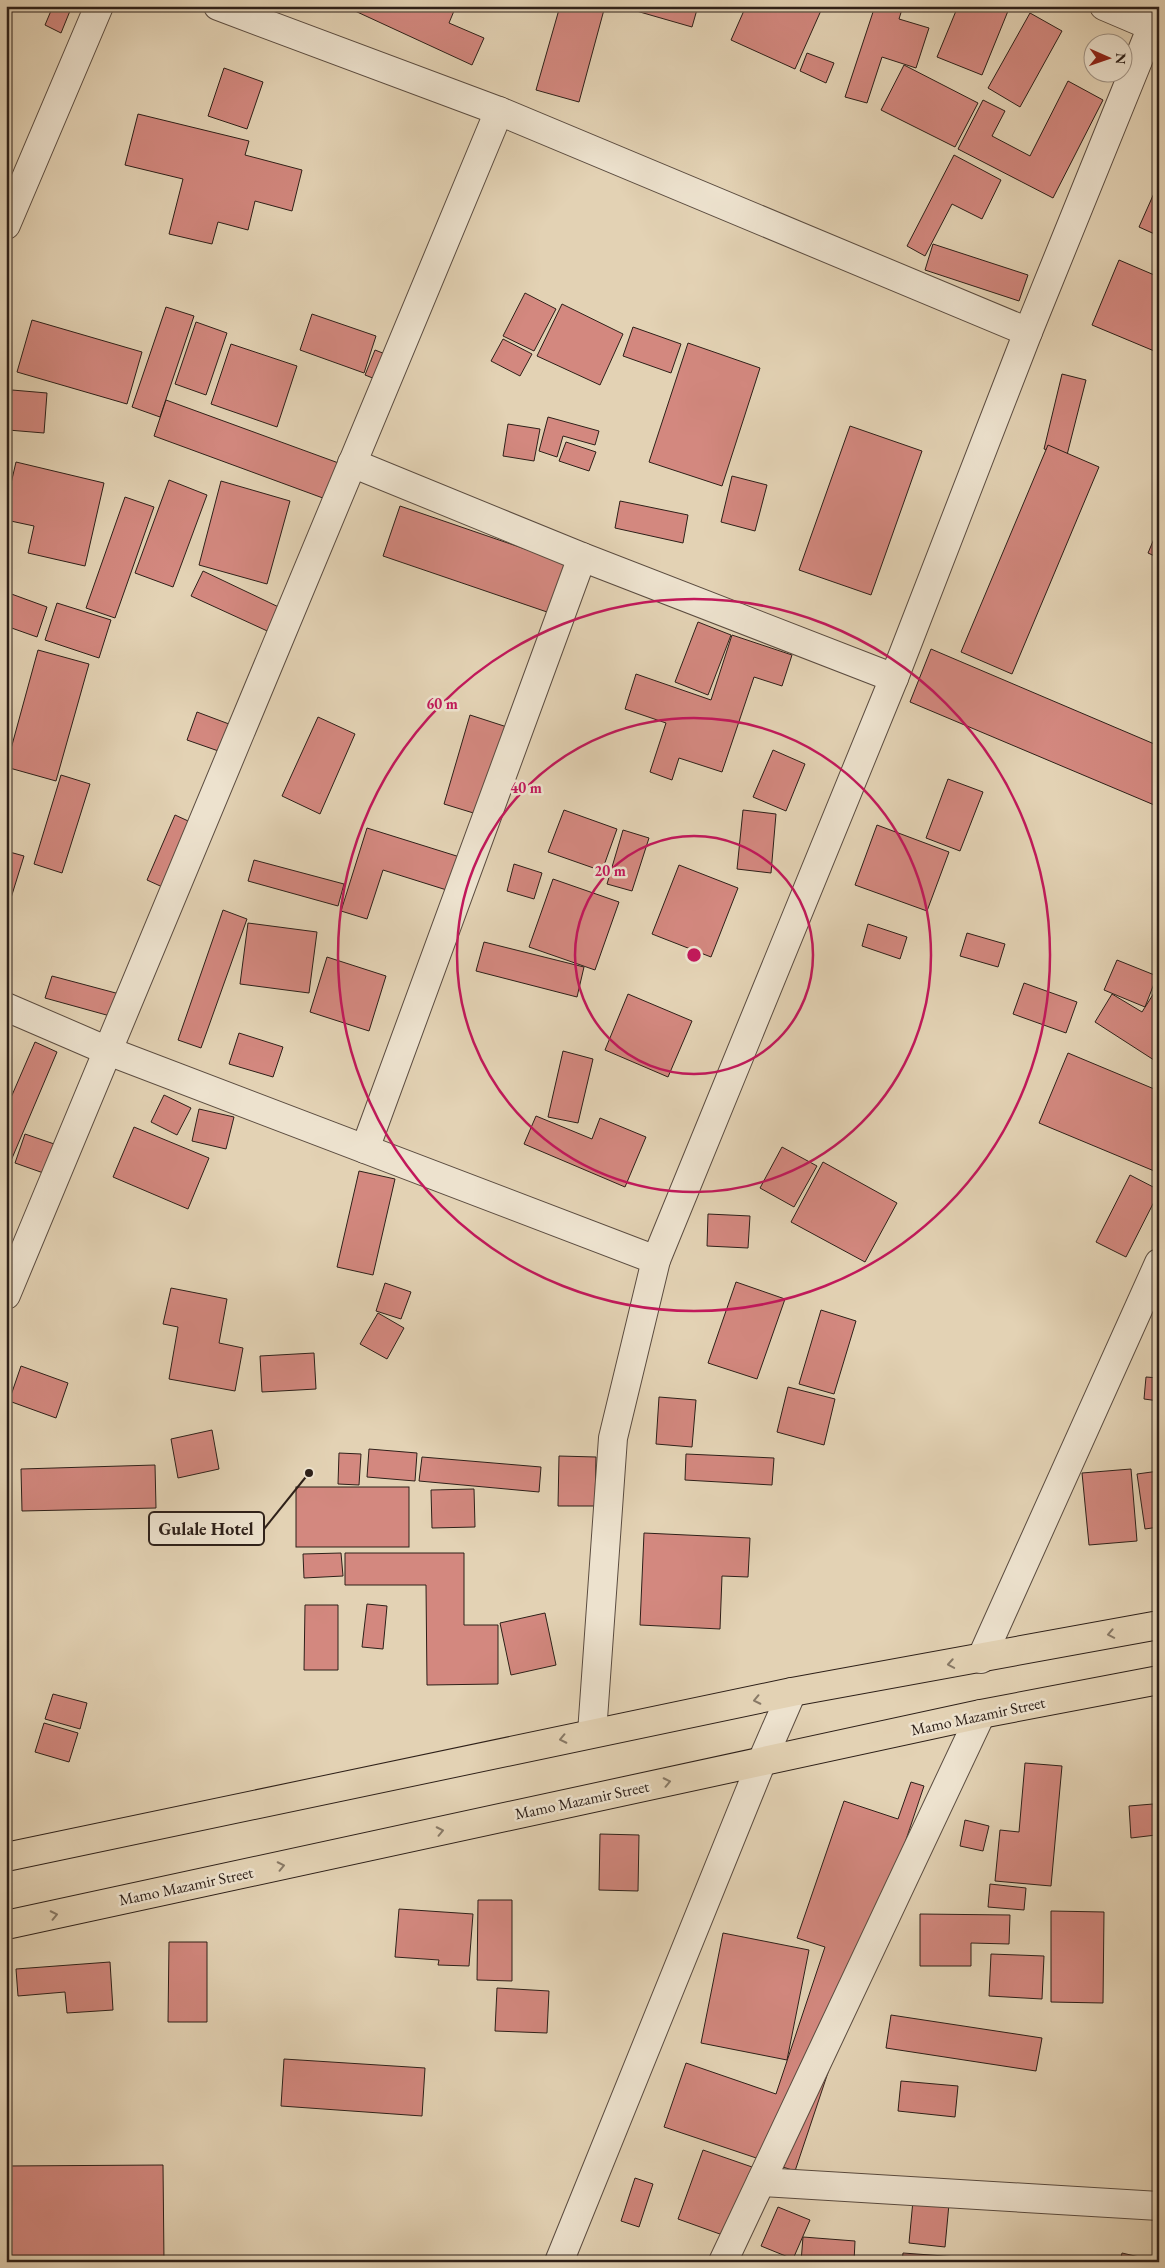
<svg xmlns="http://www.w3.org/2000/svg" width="1165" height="2268" viewBox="0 0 1165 2268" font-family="'EB Garamond',serif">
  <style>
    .building { fill: #d3887f; stroke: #2e2019 }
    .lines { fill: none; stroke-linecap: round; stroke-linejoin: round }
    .minor-casing { stroke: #5b4c40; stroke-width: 30 }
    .major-casing { stroke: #2e2019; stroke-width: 30 }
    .minor { stroke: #ede2ce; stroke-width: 28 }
    .major { stroke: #e3d2b4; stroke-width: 28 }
    .oneway { stroke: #887966 }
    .ring { fill: none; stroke: #c2185b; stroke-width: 2.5 }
    .labels { text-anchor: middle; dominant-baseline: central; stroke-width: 5; stroke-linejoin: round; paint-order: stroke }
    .street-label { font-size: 16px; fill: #2e2019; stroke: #ede2ce }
    .centre { fill: #c2185b; stroke: #ede2ce; stroke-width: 2.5 }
    .ring-label { font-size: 15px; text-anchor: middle; font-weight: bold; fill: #c2185b; stroke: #ede2ce; stroke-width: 5; stroke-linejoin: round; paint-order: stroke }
    .leader { fill: none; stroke: #2e2019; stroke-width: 2 }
    .callout-dot { fill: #2e2019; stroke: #ede2ce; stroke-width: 2 }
    .callout { fill: #ede2ce; stroke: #2e2019; stroke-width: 2 }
    .callout-label { font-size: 18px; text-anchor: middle; font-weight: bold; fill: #2e2019 }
  </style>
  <rect width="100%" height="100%" fill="#e3d2b4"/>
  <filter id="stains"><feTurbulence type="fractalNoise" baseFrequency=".004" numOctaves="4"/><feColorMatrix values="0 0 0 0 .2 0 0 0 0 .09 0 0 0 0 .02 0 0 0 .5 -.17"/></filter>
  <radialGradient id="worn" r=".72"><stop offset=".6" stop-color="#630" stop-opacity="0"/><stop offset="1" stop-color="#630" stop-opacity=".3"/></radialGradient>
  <g class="building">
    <polygon points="53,6 72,6 61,33 45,25"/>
    <polygon points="357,6 456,6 449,23 484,38 472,65 355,11"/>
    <polygon points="560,6 605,6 579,102 536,90"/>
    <polygon points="619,6 698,6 692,27"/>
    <polygon points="746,6 823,6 795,69 731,40"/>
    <polygon points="875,6 903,6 899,19 929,28 916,68 882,57 867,103 845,97"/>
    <polygon points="958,6 997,6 1008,11 982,75 937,57"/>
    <polygon points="1030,13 1062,31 1020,107 988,88"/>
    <polygon points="807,53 834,63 826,83 800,71"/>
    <polygon points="904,65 978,103 955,147 881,110"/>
    <polygon points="224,68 263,82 247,129 208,116"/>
    <polygon points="1068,81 1103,100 1053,198 958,149 983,100 1005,111 992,136 1030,156"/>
    <polygon points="138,114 249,141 245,155 302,170 292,211 255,201 248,230 218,222 212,244 169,234 183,179 125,165"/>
    <polygon points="954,155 1001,180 982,219 952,204 925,256 907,246"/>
    <polygon points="1159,182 1159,236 1139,227"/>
    <polygon points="933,244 1028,275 1019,301 925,270"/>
    <polygon points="1119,260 1159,277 1159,353 1092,325"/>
    <polygon points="525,293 556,309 534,351 503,336"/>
    <polygon points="562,304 623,334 600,385 537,356"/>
    <polygon points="166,307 194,316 160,417 132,407"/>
    <polygon points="312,314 376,336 364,373 300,350"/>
    <polygon points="32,320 142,352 127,404 17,372"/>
    <polygon points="196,322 227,333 206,395 175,384"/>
    <polygon points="633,327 681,344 671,373 623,356"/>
    <polygon points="503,339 532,354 520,376 491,361"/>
    <polygon points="688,343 760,368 722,486 649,462"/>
    <polygon points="231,344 297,366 277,427 211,404"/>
    <polygon points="375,350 403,361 393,386 365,375"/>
    <polygon points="1062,374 1086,380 1067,455 1044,449"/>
    <polygon points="12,390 47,393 44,433 8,430"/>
    <polygon points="166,400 344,465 331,501 154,436"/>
    <polygon points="548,417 599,431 595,445 563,436 557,457 539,451"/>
    <polygon points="508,424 540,429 534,461 503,456"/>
    <polygon points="850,426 922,451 871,595 799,570"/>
    <polygon points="566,442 596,452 589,471 559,461"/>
    <polygon points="1048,445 1099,467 1012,674 961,652"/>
    <polygon points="16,462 104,483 85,566 28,553 34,526 6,520 6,505"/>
    <polygon points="732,476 767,485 755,531 721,522"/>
    <polygon points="169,480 207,495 173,587 135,573"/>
    <polygon points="221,481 290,501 267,584 199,565"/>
    <polygon points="125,497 154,507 115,618 86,608"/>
    <polygon points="620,501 688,515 683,543 615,528"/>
    <polygon points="400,506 566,563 550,613 383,556"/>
    <polygon points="1159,527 1159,558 1148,553"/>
    <polygon points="203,571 287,611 276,635 191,596"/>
    <polygon points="6,592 47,607 37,637 6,626"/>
    <polygon points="57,603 111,620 99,658 45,640"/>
    <polygon points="698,622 731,635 708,695 675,682"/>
    <polygon points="732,635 792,655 782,686 754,677 722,772 679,758 672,780 650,772 666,723 625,709 636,674 711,700"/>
    <polygon points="931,649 1159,746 1159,807 910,702"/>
    <polygon points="38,650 89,664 56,781 6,767"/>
    <polygon points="197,712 237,727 227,754 187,740"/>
    <polygon points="470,715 507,727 480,815 444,804"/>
    <polygon points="318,717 355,734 320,814 282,796"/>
    <polygon points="773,750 805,764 786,811 753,797"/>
    <polygon points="61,775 90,784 62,873 34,864"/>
    <polygon points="948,779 983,792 960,851 926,838"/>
    <polygon points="564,810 617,829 602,871 548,852"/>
    <polygon points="743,810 776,814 771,873 737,869"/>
    <polygon points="175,815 197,825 169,890 147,880"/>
    <polygon points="877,825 949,852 927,911 855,885"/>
    <polygon points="367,828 463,858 453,892 383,870 367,919 341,911"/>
    <polygon points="623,830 649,838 632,891 607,884"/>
    <polygon points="6,851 24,856 6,914"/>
    <polygon points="254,860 344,884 338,906 248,881"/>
    <polygon points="514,864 542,873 534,899 507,891"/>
    <polygon points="679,865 738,888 711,957 652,934"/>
    <polygon points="553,879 619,902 595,970 529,947"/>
    <polygon points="223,910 247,919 201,1048 178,1040"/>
    <polygon points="248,923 317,932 309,993 240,984"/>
    <polygon points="868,924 907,937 900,959 862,946"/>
    <polygon points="967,933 1005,944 998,967 960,956"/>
    <polygon points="484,942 584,967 577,997 476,971"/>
    <polygon points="327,957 386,976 369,1031 310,1012"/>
    <polygon points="1117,960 1157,976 1145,1007 1104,990"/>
    <polygon points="52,976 127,996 121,1019 45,998"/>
    <polygon points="1024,983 1077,1002 1066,1033 1013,1014"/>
    <polygon points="1159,985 1159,1059 1157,1062 1095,1022 1112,994 1142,1012"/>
    <polygon points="628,994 692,1021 668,1077 605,1050"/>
    <polygon points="239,1033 283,1047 273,1077 229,1064"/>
    <polygon points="35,1042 57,1052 10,1163 6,1162 6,1109"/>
    <polygon points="563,1051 593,1059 578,1123 548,1117"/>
    <polygon points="1068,1053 1159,1091 1159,1173 1039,1123"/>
    <polygon points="164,1095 191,1108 177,1135 151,1122"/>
    <polygon points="199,1109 234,1117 226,1149 192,1141"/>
    <polygon points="536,1116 592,1139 600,1118 646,1137 625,1187 524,1144"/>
    <polygon points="134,1127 209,1158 188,1209 113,1177"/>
    <polygon points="25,1134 63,1147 52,1176 15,1163"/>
    <polygon points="782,1147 817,1166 794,1207 760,1188"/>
    <polygon points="823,1162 897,1203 865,1262 791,1222"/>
    <polygon points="359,1171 395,1179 373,1275 337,1267"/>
    <polygon points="1130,1175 1159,1190 1159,1192 1126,1257 1096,1242"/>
    <polygon points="708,1214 750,1216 748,1248 707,1246"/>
    <polygon points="736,1282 785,1299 757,1379 708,1363"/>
    <polygon points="385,1283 411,1292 401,1319 376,1311"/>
    <polygon points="171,1288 227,1299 219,1343 243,1348 235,1391 169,1379 178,1327 163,1324"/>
    <polygon points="821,1310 856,1321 834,1394 799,1384"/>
    <polygon points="378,1313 404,1328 387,1359 360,1344"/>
    <polygon points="314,1353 316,1389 262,1392 260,1356"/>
    <polygon points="21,1366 68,1383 56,1418 9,1401"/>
    <polygon points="1146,1377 1159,1378 1159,1401 1144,1399"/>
    <polygon points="788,1387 835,1399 824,1445 777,1432"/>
    <polygon points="659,1397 696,1400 692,1447 656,1444"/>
    <polygon points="212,1430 219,1469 178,1478 171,1439"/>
    <polygon points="369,1449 417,1453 415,1481 367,1477"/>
    <polygon points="339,1453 361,1454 359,1485 338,1484"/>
    <polygon points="686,1454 774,1458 772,1485 685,1480"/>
    <polygon points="559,1456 596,1457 595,1506 558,1506"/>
    <polygon points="422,1457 541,1467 539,1492 419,1481"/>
    <polygon points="155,1465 156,1508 22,1511 21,1469"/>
    <polygon points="1131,1469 1137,1541 1089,1545 1082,1473"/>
    <polygon points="1159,1471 1159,1527 1145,1529 1137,1474"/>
    <rect x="296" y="1487" width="113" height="60"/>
    <polygon points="474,1489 475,1527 432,1528 431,1490"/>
    <polygon points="644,1533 750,1538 748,1577 722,1576 720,1629 640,1625"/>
    <polygon points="341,1553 343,1576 304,1578 303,1554"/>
    <polygon points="345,1553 464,1553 464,1625 498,1625 498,1684 427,1685 426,1585 345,1585"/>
    <polygon points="367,1604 387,1606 383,1649 362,1647"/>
    <polygon points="305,1605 338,1605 338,1670 304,1670"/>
    <polygon points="545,1613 556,1665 511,1675 500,1623"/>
    <polygon points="53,1694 87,1703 80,1729 45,1719"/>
    <polygon points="1154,1712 1159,1712 1159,1756 1155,1756"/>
    <polygon points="44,1723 78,1733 69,1762 35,1752"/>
    <polygon points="1025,1763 1062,1766 1051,1886 995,1881 1000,1830 1019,1832"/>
    <polygon points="911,1782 924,1786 795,2171 664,2127 686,2063 776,2094 825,1947 797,1938 844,1801 898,1819"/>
    <polygon points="1153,1804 1156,1835 1131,1838 1129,1806"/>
    <polygon points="965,1820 989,1826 983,1851 960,1846"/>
    <polygon points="600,1834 639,1835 638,1891 599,1890"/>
    <polygon points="990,1884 1026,1888 1024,1910 988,1907"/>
    <polygon points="478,1900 512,1900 512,1981 477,1980"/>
    <polygon points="399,1909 473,1914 469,1966 438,1965 439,1960 395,1957"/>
    <polygon points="1051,1911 1104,1912 1103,2003 1051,2002"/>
    <polygon points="920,1914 1010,1915 1009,1944 971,1943 971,1966 920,1966"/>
    <polygon points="723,1933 809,1950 787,2060 701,2043"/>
    <polygon points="169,1942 207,1942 207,2022 168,2022"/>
    <polygon points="991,1954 1044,1956 1042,1999 989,1996"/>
    <polygon points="110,1962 113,2010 67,2013 65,1992 18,1996 16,1969"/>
    <polygon points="497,1988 549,1991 547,2033 495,2031"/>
    <polygon points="891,2015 1042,2038 1036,2071 886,2048"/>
    <polygon points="284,2059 425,2068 422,2116 281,2106"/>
    <polygon points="901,2081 958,2086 955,2117 898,2111"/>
    <polygon points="703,2150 755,2168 731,2238 678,2219"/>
    <polygon points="163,2165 164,2262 6,2262 6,2166"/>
    <polygon points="635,2178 653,2184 639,2227 621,2221"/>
    <polygon points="915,2179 951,2182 945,2247 909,2243"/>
    <polygon points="778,2207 810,2220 793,2259 761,2246"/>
    <polygon points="803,2237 855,2241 854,2262 801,2262"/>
    <polygon points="903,2253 1026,2262 902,2262"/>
    <polygon points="1122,2253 1148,2259 1148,2262 1120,2262"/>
  </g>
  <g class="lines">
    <g class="minor-casing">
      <g id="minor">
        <polyline points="218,6 499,111 1028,332"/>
        <polyline points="1104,6 1151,26"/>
        <polyline points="6,225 99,6"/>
        <polyline points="352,463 582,557 894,678"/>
        <polyline points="6,1007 108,1051 656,1260"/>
        <polyline points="365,1149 582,557"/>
        <polyline points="6,1295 499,111"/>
        <polyline points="981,1659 1159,1263"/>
        <polyline points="592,1733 613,1438 656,1260 894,678 1028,332 1159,9"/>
        <polyline points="761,2182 1159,2206"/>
        <polyline points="559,2262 762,1761 792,1692"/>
        <polyline points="723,2262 981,1714"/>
      </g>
    </g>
    <g class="major-casing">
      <g id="major">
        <polyline points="6,1857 792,1692 1159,1625"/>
        <polyline points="6,1925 981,1714 1159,1680"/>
      </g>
    </g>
    <use href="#minor" class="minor"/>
    <use href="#major" class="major"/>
  </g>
  <defs><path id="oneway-chevron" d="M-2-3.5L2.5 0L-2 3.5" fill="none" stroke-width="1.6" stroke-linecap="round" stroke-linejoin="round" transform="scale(1.25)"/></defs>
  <g class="oneway">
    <use href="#oneway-chevron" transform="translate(1111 1634) rotate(169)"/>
    <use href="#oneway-chevron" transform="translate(951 1664) rotate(170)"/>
    <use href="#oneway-chevron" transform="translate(757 1700) rotate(168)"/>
    <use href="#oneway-chevron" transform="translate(563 1739) rotate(168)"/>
    <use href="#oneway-chevron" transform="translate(667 1782) rotate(-12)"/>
    <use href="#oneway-chevron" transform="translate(440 1831) rotate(-12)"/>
    <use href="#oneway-chevron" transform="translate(281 1866) rotate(-12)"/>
    <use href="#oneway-chevron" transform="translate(54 1915) rotate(-12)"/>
  </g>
  <g class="ring">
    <circle cx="694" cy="955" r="119"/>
    <circle cx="694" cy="955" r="237"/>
    <circle cx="694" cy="955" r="356"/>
  </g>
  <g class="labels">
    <g class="street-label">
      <text transform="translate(978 1716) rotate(-12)">Mamo Mazamir Street</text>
      <text transform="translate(582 1800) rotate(-12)">Mamo Mazamir Street</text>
      <text transform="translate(186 1886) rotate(-12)">Mamo Mazamir Street</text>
    </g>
  </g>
  <circle cx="694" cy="955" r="8" class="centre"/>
  <g class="ring-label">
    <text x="442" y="709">60 m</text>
    <text x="526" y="793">40 m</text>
    <text x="610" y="876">20 m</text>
  </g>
  <path class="leader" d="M309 1473L264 1529"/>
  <circle class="callout-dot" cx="309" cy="1473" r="5"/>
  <rect class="callout" x="149" y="1512" width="115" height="33" rx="5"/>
  <g class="callout-label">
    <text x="206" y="1535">Gulale Hotel</text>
  </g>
  <rect width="1165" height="2268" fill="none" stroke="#e3d2b4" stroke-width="25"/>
  <rect x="8" y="8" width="1150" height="2253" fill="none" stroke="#2e2019" stroke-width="2.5"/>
  <rect x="12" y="12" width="1140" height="2243" fill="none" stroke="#2e2019"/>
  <g transform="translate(1108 58) rotate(92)"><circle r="24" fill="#ede2ce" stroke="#a19486"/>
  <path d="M0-4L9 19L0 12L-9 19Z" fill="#8f2418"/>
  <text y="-8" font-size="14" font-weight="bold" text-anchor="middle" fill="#2e2019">N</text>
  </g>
  <rect width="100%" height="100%" filter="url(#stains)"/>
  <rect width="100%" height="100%" fill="url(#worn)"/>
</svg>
